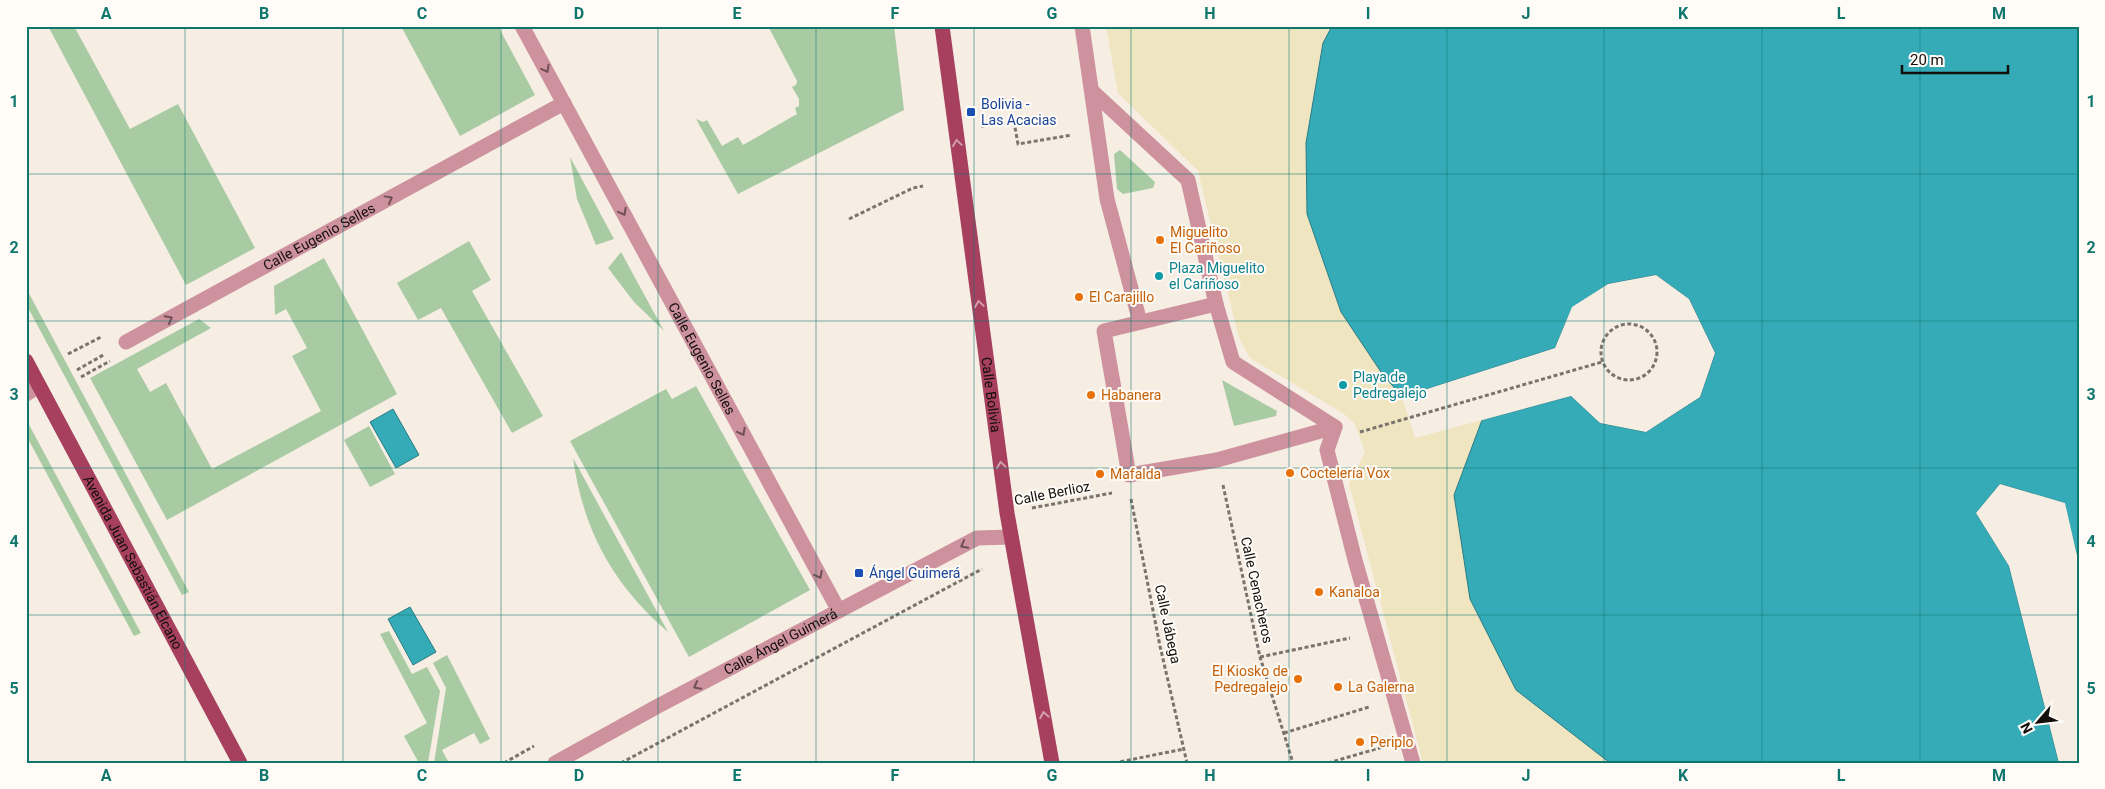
<svg xmlns="http://www.w3.org/2000/svg" width="2105" height="789" viewBox="0 0 2105 789" font-family="Roboto,sans-serif">
  <style>
    .green { fill: #a9cba4 }
    .sand { fill: #efe5c0 }
    .water { fill: #35abb8; stroke: #2a7c84 }
    .pier { fill: #f6ede3 }
    .lines { fill: none; stroke-linecap: round; stroke-linejoin: round }
    .path { stroke: #7a746e; stroke-width: 3; stroke-dasharray: 4 2.5; stroke-linecap: butt }
    .pedestrian { stroke: #ce929f; stroke-width: 15 }
    .minor { stroke: #ce929f; stroke-width: 15 }
    .tertiary { stroke: #ce929f; stroke-width: 15 }
    .primary { stroke: #a7405f; stroke-width: 15 }
    .oneway { stroke: #705055 }
    .oneway2 { stroke: #d39eab }
    .grid { fill: none; stroke: #0f766e; stroke-width: 1; stroke-opacity: 0.55 }
    .transit-dot { fill: #1a4fb4; stroke: #fffbf7; stroke-width: 2 }
    .food-dot { fill: #e8710a; stroke: #fffbf7; stroke-width: 2 }
    .culture-dot { fill: #0f9aa8; stroke: #fffbf7; stroke-width: 2 }
    .labels { text-anchor: middle; dominant-baseline: central; stroke-width: 4; stroke-linejoin: round; paint-order: stroke }
    .transit-label { font-size: 14px; fill: #164399; stroke: #fffbf7; text-anchor: start }
    .food-label { font-size: 14px; fill: #c56008; stroke: #fffbf7; text-anchor: start }
    .street-label { font-size: 14px; fill: #110e0b; stroke: #fffbf7 }
    .culture-label { font-size: 14px; fill: #0d838f; stroke: #fffbf7; text-anchor: start }
    .neatline { fill: none; stroke: #0f766e; stroke-width: 2 }
    .grid-label { font-size: 16px; text-anchor: middle; font-weight: bold; fill: #0f766e }
  </style>
  <rect width="100%" height="100%" fill="#f6ede3"/>
  <g class="green">
    <polygon points="48,26 74,26 130,129 178,104 255,248 186,285"/>
    <polygon points="401,26 498,26 535,95 460,136"/>
    <polygon points="768,26 894,26 904,110 738,194 696,119 703,122 707,120 722,146 738,137 743,145 797,114 795,108 799,106 799,99 792,87 796,85 797,81"/>
    <polygon points="1120,150 1155,182 1153,188 1123,194 1117,189 1114,154"/>
    <polygon points="570,157 614,239 596,245 577,199"/>
    <polygon points="469,241 491,280 472,291 543,416 512,433 441,308 418,320 397,283"/>
    <polygon points="621,252 664,331 634,302 608,268"/>
    <polygon points="324,258 397,394 167,520 90,378 199,319 211,328 137,369 150,392 166,383 212,469 321,411 292,356 307,348 286,309 275,315 274,286"/>
    <polygon points="26,288 189,592 182,595 26,304"/>
    <polygon points="1222,380 1277,411 1276,416 1234,426"/>
    <polygon points="696,386 810,590 689,657 570,441 666,389 672,399"/>
    <polygon points="27,421 141,633 134,636 26,435"/>
    <polygon points="369,426 395,474 370,487 344,440"/>
    <path d="M573,458L668,632C613,585 583,530 573,458Z"/>
    <polygon points="389,631 412,674 427,667 440,691 428,763 419,763 404,736 427,723 380,634"/>
    <polygon points="447,655 490,739 480,744 474,733 442,750 449,763 434,763 446,688 433,663"/>
  </g>
  <polygon class="sand" points="1106,26 1332,26 1323,43 1307,214 1341,312 1381,372 1402,397 1415,438 1482,420 1454,495 1516,690 1610,763 1423,763 1349,484 1365,452 1355,424 1343,413 1250,358 1239,338 1198,171 1118,93"/>
  <g class="water">
    <polygon points="1332,26 2079,26 2079,564 2064,503 2000,484 1976,513 2009,566 2059,763 1610,763 1516,690 1470,599 1454,495 1482,420 1571,396 1600,423 1646,432 1700,397 1715,353 1689,299 1656,275 1608,284 1572,308 1555,348 1402,397 1381,372 1341,312 1307,214 1306,143 1323,43"/>
    <polygon points="393,409 419,455 396,468 370,422"/>
    <polygon points="410,607 436,652 413,665 388,619"/>
  </g>
  <g class="pier">
    <polygon points="1656,275 1689,299 1715,353 1700,397 1646,432 1600,423 1571,396 1479,421 1481,418 1571,393 1601,421 1645,429 1698,396 1713,353 1687,300 1656,278 1609,287 1574,309 1556,350 1403,400 1402,397 1555,348 1572,307 1608,284"/>
    <polygon points="2000,484 2065,503 2079,564 2079,567 2076,565 2063,505 2001,487 1979,513 2011,565 2062,763 2059,763 2009,566 1976,513"/>
  </g>
  <g class="lines">
    <g class="path">
      <polyline points="981,126 1014,122 1018,144 1072,135"/>
      <polyline points="849,219 913,188 923,186"/>
      <circle cx="1629" cy="352" r="28"/>
      <polyline points="68,354 101,337"/>
      <polyline points="77,370 105,354"/>
      <polyline points="81,377 110,361"/>
      <polyline points="1360,432 1602,362"/>
      <polyline points="1223,485 1260,657 1293,763"/>
      <polyline points="1131,499 1160,646 1187,763"/>
      <polyline points="1032,508 1112,493"/>
      <polyline points="1260,657 1350,638"/>
      <polyline points="1284,733 1369,707"/>
      <polyline points="504,763 534,746"/>
      <polyline points="621,763 982,569"/>
      <polyline points="1114,763 1184,749"/>
      <polyline points="1328,763 1383,747"/>
    </g>
    <g class="pedestrian">
      <polyline points="1082,26 1107,199 1140,322"/>
      <polyline points="1093,92 1188,180 1216,304 1233,362 1335,427 1327,450 1355,560 1413,763"/>
      <polyline points="1216,304 1104,331 1129,475 1217,460 1335,427"/>
    </g>
    <g class="minor">
      <path id="s1" d="M522,26L839,611"/>
      <path id="s2" d="M126,342L564,103"/>
      <polyline points="26,394 39,386"/>
    </g>
    <path class="tertiary" id="s3" d="M555,763L658,706L977,538L1011,537"/>
    <g class="primary">
      <path id="s4" d="M942,26L1007,513L1052,763"/>
      <path id="s5" d="M26,361L240,763"/>
    </g>
  </g>
  <defs><path id="oneway-chevron" d="M-2-3.5L2.5 0L-2 3.5" fill="none" stroke-width="1.6" stroke-linecap="round" stroke-linejoin="round" transform="scale(1.25)"/></defs>
  <g class="oneway">
    <use href="#oneway-chevron" transform="translate(546 69) rotate(61)"/>
    <use href="#oneway-chevron" transform="translate(389 199) rotate(-29)"/>
    <use href="#oneway-chevron" transform="translate(623 212) rotate(62)"/>
    <use href="#oneway-chevron" transform="translate(169 319) rotate(-28)"/>
    <use href="#oneway-chevron" transform="translate(742 432) rotate(62)"/>
    <use href="#oneway-chevron" transform="translate(964 545) rotate(152)"/>
    <use href="#oneway-chevron" transform="translate(819 575) rotate(62)"/>
    <use href="#oneway-chevron" transform="translate(697 686) rotate(152)"/>
  </g>
  <g class="oneway2">
    <use href="#oneway-chevron" transform="translate(957 143) rotate(-98)"/>
    <use href="#oneway-chevron" transform="translate(979 304) rotate(-98)"/>
    <use href="#oneway-chevron" transform="translate(1001 465) rotate(-98)"/>
    <use href="#oneway-chevron" transform="translate(1044 715) rotate(-100)"/>
  </g>
  <path class="grid" d="M185,26V763M343,26V763M501,26V763M658,26V763M816,26V763M974,26V763M1131,26V763M1289,26V763M1447,26V763M1604,26V763M1762,26V763M1920,26V763M26,174H2079M26,321H2079M26,468H2079M26,615H2079"/>
  <g class="transit-dot">
    <rect x="966" y="107" width="10" height="10" rx="2.5"/>
    <rect x="854" y="568" width="10" height="10" rx="2.5"/>
  </g>
  <g class="food-dot">
    <circle cx="1160" cy="240" r="5"/>
    <circle cx="1079" cy="297" r="5"/>
    <circle cx="1091" cy="395" r="5"/>
    <circle cx="1290" cy="473" r="5"/>
    <circle cx="1100" cy="474" r="5"/>
    <circle cx="1319" cy="592" r="5"/>
    <circle cx="1298" cy="679" r="5"/>
    <circle cx="1338" cy="687" r="5"/>
    <circle cx="1360" cy="742" r="5"/>
  </g>
  <g class="culture-dot">
    <circle cx="1159" cy="276" r="5"/>
    <circle cx="1343" cy="385" r="5"/>
  </g>
  <g class="labels">
    <g class="transit-label">
      <text x="981" y="104">Bolivia -<tspan x="981" dy="16">Las Acacias</tspan></text>
      <text x="869" y="573">Ángel Guimerá</text>
    </g>
    <g class="food-label">
      <text x="1170" y="232">Miguelito<tspan x="1170" dy="16">El Cariñoso</tspan></text>
      <text x="1089" y="297">El Carajillo</text>
      <text x="1101" y="395">Habanera</text>
      <text x="1300" y="473">Coctelería Vox</text>
      <text x="1110" y="474">Mafalda</text>
      <text x="1329" y="592">Kanaloa</text>
      <text x="1288" y="671" text-anchor="end">El Kiosko de<tspan x="1288" dy="16">Pedregalejo</tspan></text>
      <text x="1348" y="687">La Galerna</text>
      <text x="1370" y="742">Periplo</text>
    </g>
    <g class="street-label">
      <text stroke="none"><textPath href="#s2" startOffset="220">Calle Eugenio Selles</textPath></text>
      <text stroke="none"><textPath href="#s1" startOffset="378">Calle Eugenio Selles</textPath></text>
      <text stroke="none"><textPath href="#s4" startOffset="372">Calle Bolivia</textPath></text>
      <text transform="translate(1052 493) rotate(-11)">Calle Berlioz</text>
      <text stroke="none"><textPath href="#s5" startOffset="228">Avenida Juan Sebastián Elcano</textPath></text>
      <text transform="translate(1257 590) rotate(78)">Calle Cenacheros</text>
      <text transform="translate(1168 624) rotate(78)">Calle Jábega</text>
      <text stroke="none"><textPath href="#s3" startOffset="256">Calle Ángel Guimerá</textPath></text>
    </g>
    <g class="culture-label">
      <text x="1169" y="268">Plaza Miguelito<tspan x="1169" dy="16">el Cariñoso</tspan></text>
      <text x="1353" y="377">Playa de<tspan x="1353" dy="16">Pedregalejo</tspan></text>
    </g>
  </g>
  <rect width="2105" height="789" fill="none" stroke="#fffbf7" stroke-width="55"/>
  <g transform="translate(2038 722) rotate(242)" stroke="#fffbf7" stroke-width="4" paint-order="stroke">
  <path d="M0-4L9 19L0 12L-9 19Z" fill="#110e0b"/>
  <text y="-8" font-size="14" font-weight="bold" text-anchor="middle" fill="#110e0b">N</text>
  </g>
  <path d="M1902 65v8h106v-8" fill="none" stroke="#110e0b" stroke-width="2.5"/>
  <text x="1910" y="65" font-size="15" fill="#110e0b" stroke="#fffbf7" stroke-width="4" paint-order="stroke">20 m</text>
  <rect x="28" y="28" width="2050" height="734" class="neatline"/>
  <g class="grid-label">
    <text x="106" y="19">A</text>
    <text x="264" y="19">B</text>
    <text x="422" y="19">C</text>
    <text x="579" y="19">D</text>
    <text x="737" y="19">E</text>
    <text x="895" y="19">F</text>
    <text x="1052" y="19">G</text>
    <text x="1210" y="19">H</text>
    <text x="1368" y="19">I</text>
    <text x="1526" y="19">J</text>
    <text x="1683" y="19">K</text>
    <text x="1841" y="19">L</text>
    <text x="1999" y="19">M</text>
    <text x="14" y="107">1</text>
    <text x="2091" y="107">1</text>
    <text x="14" y="253">2</text>
    <text x="2091" y="253">2</text>
    <text x="14" y="400">3</text>
    <text x="2091" y="400">3</text>
    <text x="14" y="547">4</text>
    <text x="2091" y="547">4</text>
    <text x="14" y="694">5</text>
    <text x="2091" y="694">5</text>
    <text x="106" y="781">A</text>
    <text x="264" y="781">B</text>
    <text x="422" y="781">C</text>
    <text x="579" y="781">D</text>
    <text x="737" y="781">E</text>
    <text x="895" y="781">F</text>
    <text x="1052" y="781">G</text>
    <text x="1210" y="781">H</text>
    <text x="1368" y="781">I</text>
    <text x="1526" y="781">J</text>
    <text x="1683" y="781">K</text>
    <text x="1841" y="781">L</text>
    <text x="1999" y="781">M</text>
  </g>
</svg>
